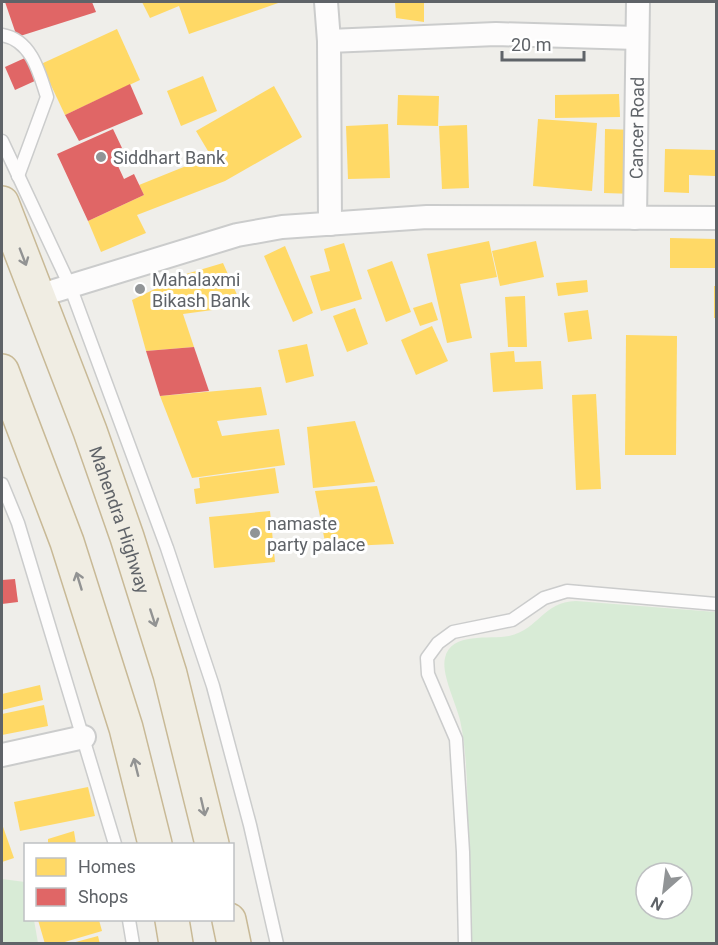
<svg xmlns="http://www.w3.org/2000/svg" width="718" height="945" viewBox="0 0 718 945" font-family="Roboto,sans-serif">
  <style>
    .green { fill: #d8ebd6; fill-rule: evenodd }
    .homes { fill: #ffd966 }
    .shops { fill: #e06666 }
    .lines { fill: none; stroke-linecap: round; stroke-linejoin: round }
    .lane-casing { stroke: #cbcccc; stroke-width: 15 }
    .street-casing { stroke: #cbcccc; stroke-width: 26 }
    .highway-casing { stroke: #c8b996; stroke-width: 36 }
    .lane { stroke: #fdfcfc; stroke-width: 12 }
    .street { stroke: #fdfcfc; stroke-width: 22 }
    .highway { stroke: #f0ede3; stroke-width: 33 }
    .oneway { stroke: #929393 }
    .poi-dot { fill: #919496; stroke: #fff; stroke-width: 2 }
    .labels { text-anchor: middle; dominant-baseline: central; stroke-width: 6; stroke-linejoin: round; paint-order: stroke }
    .street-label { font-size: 18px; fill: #5f6368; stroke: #fff }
    .poi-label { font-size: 18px; fill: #5f6368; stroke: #fff; text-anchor: start }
  </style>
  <rect width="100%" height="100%" fill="#efeeea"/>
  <g class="green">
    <path d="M576,601L716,612V943H472C471,902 470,861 468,820C467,786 467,752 460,720C456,703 441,674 445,658C451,631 490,640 509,636C540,629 542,602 576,601ZM646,873H682V909H646Z"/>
    <polygon points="2,879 25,882 26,920 34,920 38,943 2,943"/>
  </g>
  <g class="homes">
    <polygon points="142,2 281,2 189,34 179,6 150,18"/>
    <polygon points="395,2 424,2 424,22 396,18"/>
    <polygon points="117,29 140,80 65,115 41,64"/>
    <polygon points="203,76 217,111 181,126 167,91"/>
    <polygon points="274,86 302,137 225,181 137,215 146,233 101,252 88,221 144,195 139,185 211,156 196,131"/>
    <polygon points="619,94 620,117 555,118 555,95"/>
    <polygon points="398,95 439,96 438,126 397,125"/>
    <polygon points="538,119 597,123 592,191 533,186"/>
    <polygon points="388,124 390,178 348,179 346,126"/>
    <polygon points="467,125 469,188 442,189 439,126"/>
    <polygon points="605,129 636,130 635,194 604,193"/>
    <polygon points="665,149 716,150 715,176 689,175 689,193 664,192"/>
    <polygon points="670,238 716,239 716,268 670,268"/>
    <polygon points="489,241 497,277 460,284 472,338 447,343 427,254"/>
    <polygon points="536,241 544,277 500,286 492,251"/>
    <polygon points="344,243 362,299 321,311 310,276 330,271 324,249"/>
    <polygon points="285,246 313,313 293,322 264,256"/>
    <polygon points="392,261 411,312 386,322 367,270"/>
    <polygon points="223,263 242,306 183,314 194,347 146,351 132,300 186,274"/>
    <polygon points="587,280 588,292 558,296 556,283"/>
    <rect x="714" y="286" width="2" height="32"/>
    <polygon points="525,296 527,347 508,347 505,297"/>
    <polygon points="432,302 438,320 420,326 413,308"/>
    <polygon points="355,308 368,344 347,352 333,316"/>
    <polygon points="588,310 592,339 568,342 564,313"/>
    <polygon points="432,326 448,361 416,375 401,340"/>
    <polygon points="626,335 677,336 676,455 625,455"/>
    <polygon points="307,344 314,376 286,383 278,350"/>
    <polygon points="514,351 515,362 541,361 543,389 493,392 490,353"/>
    <polygon points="261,387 267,415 217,421 222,436 279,429 285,465 192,478 160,396"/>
    <polygon points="596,394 601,489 576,490 572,395"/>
    <polygon points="355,421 375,482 313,488 307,427"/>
    <polygon points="275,468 279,493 196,504 194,489 200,488 199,478"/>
    <polygon points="377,486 394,544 326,547 315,491"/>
    <polygon points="270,511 275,562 214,568 209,517"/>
    <polygon points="40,685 43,700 2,710 2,694"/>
    <polygon points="44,705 48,726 2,735 2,714"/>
    <polygon points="88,787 95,816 20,831 14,802"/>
    <polygon points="2,824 14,858 2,862"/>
    <polygon points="74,831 76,844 48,844 48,839"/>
    <polygon points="38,920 99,920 102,931 58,944 45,944"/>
    <polygon points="98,936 100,944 72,944 72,943"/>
  </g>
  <g class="shops">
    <polygon points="5,2 92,2 96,12 17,37"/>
    <polygon points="27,57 37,80 15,90 5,67"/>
    <polygon points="130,84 143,114 79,141 65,115"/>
    <polygon points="113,129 122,148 112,153 124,179 134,174 144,195 88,221 57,154"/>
    <polygon points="194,347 209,391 160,396 146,351"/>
    <polygon points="15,579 18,602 2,604 2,580"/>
  </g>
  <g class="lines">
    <g class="lane-casing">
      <g id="lane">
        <path d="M2,35C31,40 39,71 47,97L18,176"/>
        <polyline points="2,141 70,286 167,548 213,686 250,825 277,944"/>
        <polyline points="2,484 18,523 115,844"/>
        <polyline points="129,920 133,944"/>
        <polyline points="465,944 463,852 456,739 428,674 427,658 438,643 453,632 512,620 544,598 567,591 716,604"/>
      </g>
    </g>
    <g class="street-casing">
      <g id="street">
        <polyline points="326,2 329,41 496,34 637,38"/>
        <polyline points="329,41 330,224"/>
        <path id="s1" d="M635,218L638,2"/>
        <polyline points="38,296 237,235 282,227 427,217 716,218"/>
        <polyline points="2,755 84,737"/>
      </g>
    </g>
    <g class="highway-casing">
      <g id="highway">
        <path id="s2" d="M2,203L90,431L127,537L170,674L212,844"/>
        <polyline points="2,371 67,542 126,728 155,844"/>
        <polyline points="172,920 176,944"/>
        <polyline points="229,920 234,944"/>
      </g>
    </g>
    <use href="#lane" class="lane"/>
    <use href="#street" class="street"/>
    <use href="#highway" class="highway"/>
  </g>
  <defs><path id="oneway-shaft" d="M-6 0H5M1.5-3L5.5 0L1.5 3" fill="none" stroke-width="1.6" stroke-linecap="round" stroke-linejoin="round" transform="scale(1.5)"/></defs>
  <g class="oneway">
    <use href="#oneway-shaft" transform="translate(23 257) rotate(69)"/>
    <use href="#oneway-shaft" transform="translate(79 581) rotate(-107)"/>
    <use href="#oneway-shaft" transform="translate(153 618) rotate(72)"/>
    <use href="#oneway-shaft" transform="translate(136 767) rotate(-104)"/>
    <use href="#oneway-shaft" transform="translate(203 807) rotate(77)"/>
  </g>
  <g class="poi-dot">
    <circle cx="101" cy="157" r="6"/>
    <circle cx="140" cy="289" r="6"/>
    <circle cx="255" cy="533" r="6"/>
  </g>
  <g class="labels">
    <g class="street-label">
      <text stroke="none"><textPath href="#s1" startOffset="90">Cancer Road</textPath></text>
      <text stroke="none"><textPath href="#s2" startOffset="338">Mahendra Highway</textPath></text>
    </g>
    <g class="poi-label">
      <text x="113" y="157">Siddhart Bank</text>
      <text x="152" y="279">Mahalaxmi<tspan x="152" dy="21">Bikash Bank</tspan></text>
      <text x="267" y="523">namaste<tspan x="267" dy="21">party palace</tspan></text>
    </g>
  </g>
  <rect width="718" height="945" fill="none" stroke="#5f6368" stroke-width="6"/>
  <rect x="24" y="843" width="210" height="78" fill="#ffffff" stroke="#bfc1c3" stroke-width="1.5"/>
  <rect x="36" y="858" width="30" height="18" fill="#ffd966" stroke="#bfc1c3" stroke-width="1.5"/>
  <text x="78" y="873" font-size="18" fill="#5f6368">Homes</text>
  <rect x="36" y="888" width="30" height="18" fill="#e06666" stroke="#bfc1c3" stroke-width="1.5"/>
  <text x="78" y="903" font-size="18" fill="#5f6368">Shops</text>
  <g transform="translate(664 891) rotate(208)"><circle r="28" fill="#ffffff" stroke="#bfc1c3" stroke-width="1.5"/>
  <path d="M0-4.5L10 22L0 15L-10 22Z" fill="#919496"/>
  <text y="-9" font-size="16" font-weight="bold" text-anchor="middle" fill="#5f6368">N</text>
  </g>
  <path d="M502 51v9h82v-9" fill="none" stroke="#5f6368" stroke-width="3"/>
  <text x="511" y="51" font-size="18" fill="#5f6368" stroke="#ffffff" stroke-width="4.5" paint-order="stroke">20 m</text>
</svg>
